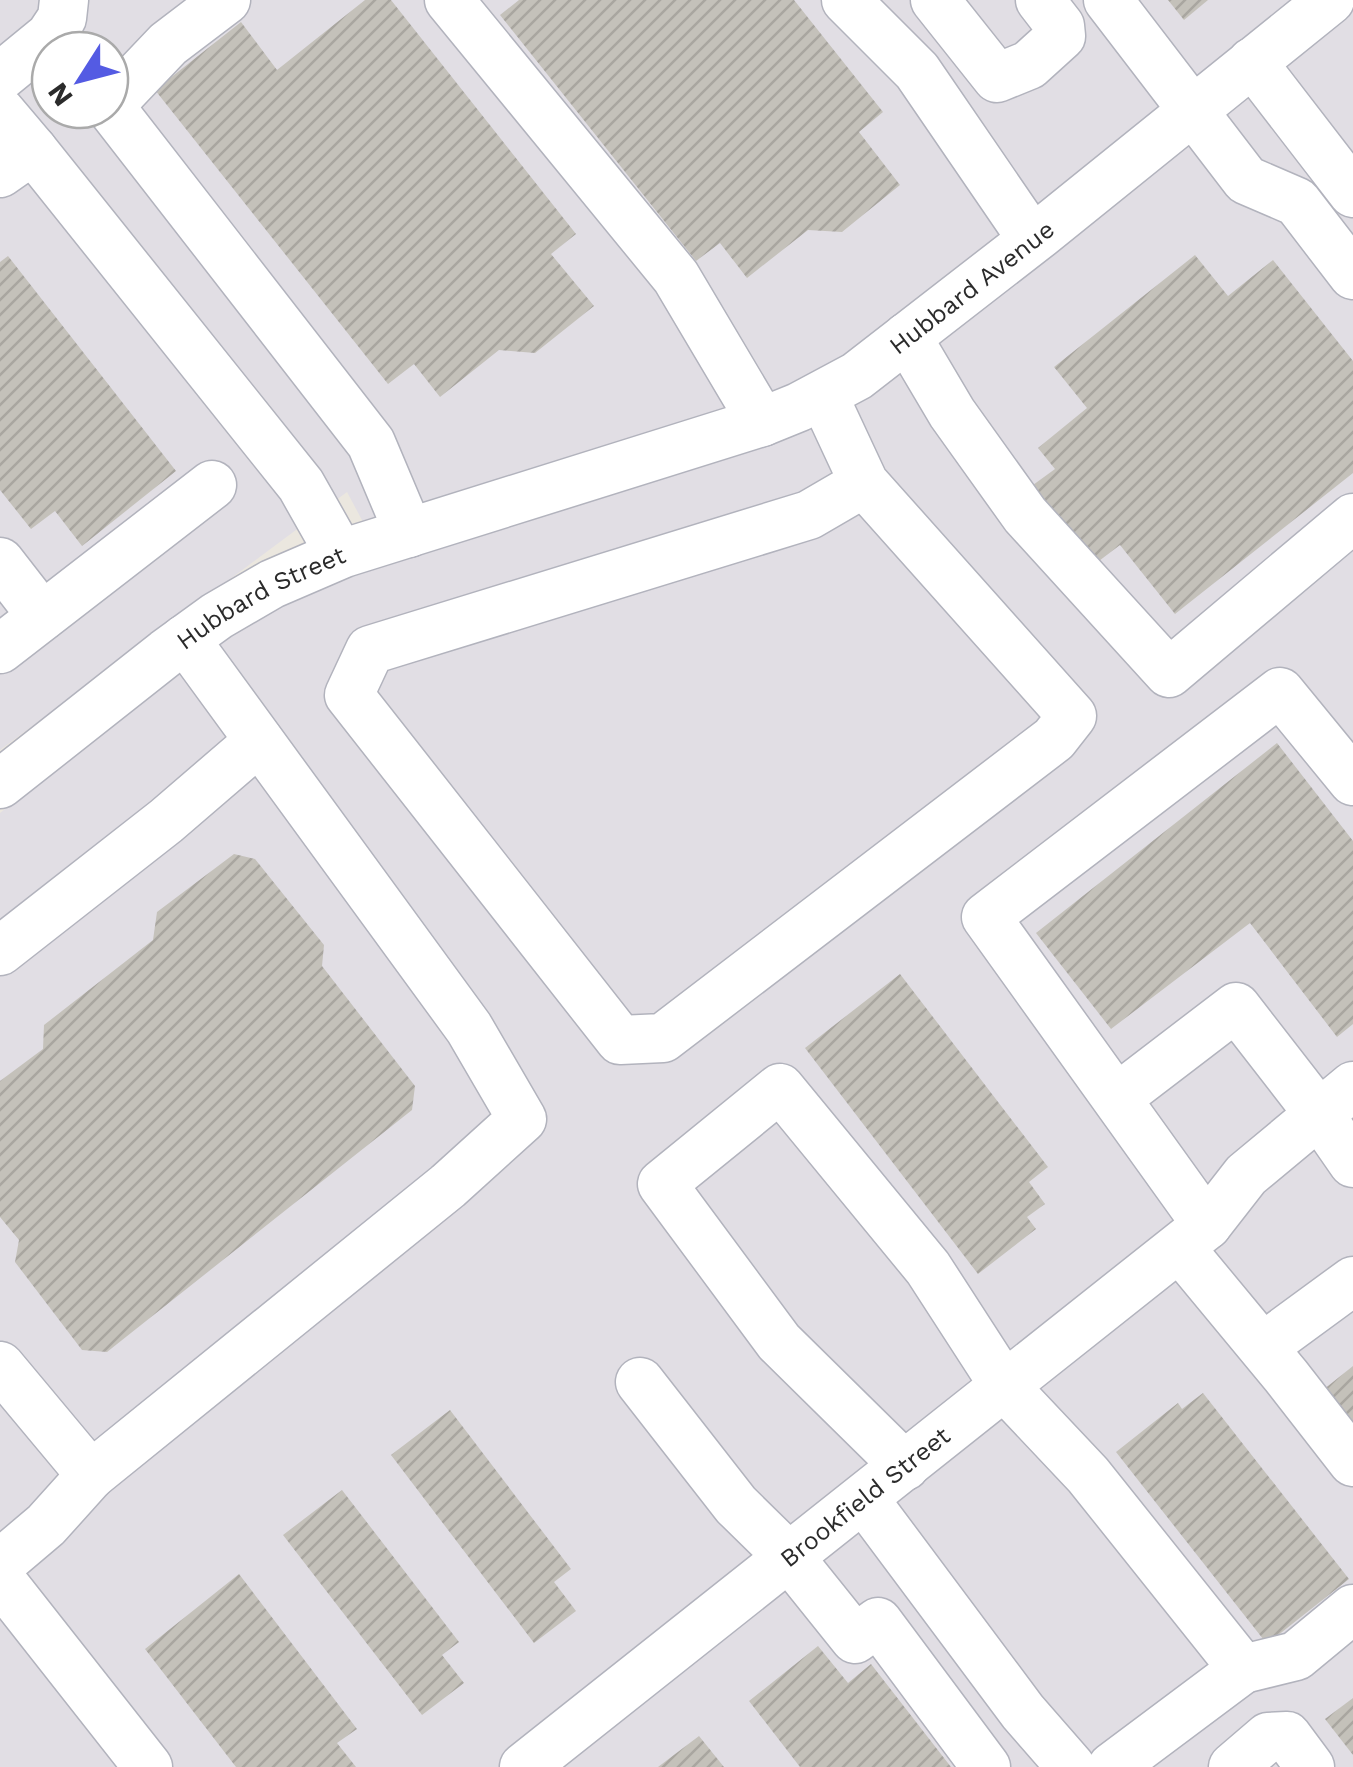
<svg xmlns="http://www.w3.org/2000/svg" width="1353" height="1767" viewBox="0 0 1353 1767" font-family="'Work Sans',sans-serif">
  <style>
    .industrial { fill: #e1dee4; fill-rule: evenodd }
    .building { fill: url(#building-hatch) }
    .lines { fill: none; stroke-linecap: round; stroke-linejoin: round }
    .minor-casing { stroke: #b2b3bd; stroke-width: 51 }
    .minor { stroke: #fff; stroke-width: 48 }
    .labels { text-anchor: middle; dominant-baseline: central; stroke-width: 10; stroke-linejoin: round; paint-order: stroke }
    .street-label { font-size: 25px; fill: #2b2b2b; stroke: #fff }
  </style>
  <defs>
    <pattern id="building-hatch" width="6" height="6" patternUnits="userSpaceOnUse" patternTransform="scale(2.5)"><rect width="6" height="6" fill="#c4c1ba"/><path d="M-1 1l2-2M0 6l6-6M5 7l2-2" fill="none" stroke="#a9a6a0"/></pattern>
  </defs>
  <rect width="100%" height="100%" fill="#ebe7df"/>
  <path class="industrial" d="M0,0H1353V1767H0V813L218,641L269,612L385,563L347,492L0,750ZM50,50H110V110H50Z"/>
  <g class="building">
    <polygon points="365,0 391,0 576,234 551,254 594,306 535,353 499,350 440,397 414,364 388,384 155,90 241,22 277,70"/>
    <polygon points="519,0 794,0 883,112 859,132 900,185 842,232 808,230 747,278 720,243 696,261 500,15"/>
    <polygon points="1168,0 1208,0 1184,20"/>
    <polygon points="1195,255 1228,296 1273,260 1353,361 1353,473 1175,614 1120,545 1095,564 1033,485 1055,469 1038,448 1087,408 1054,367"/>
    <polygon points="8,256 176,471 82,546 55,511 31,529 0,490 0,262"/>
    <polygon points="1277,743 1353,841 1353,1024 1337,1037 1250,923 1111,1029 1036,933"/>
    <polygon points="234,854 255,859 324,945 322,966 415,1086 412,1110 107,1352 82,1350 15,1262 19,1240 0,1217 0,1081 43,1049 44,1025 153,940 157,912"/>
    <polygon points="900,974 1048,1167 1029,1182 1045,1204 1027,1217 1036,1229 978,1274 805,1048"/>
    <polygon points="1353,1366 1353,1429 1323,1390"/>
    <polygon points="1203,1393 1349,1579 1267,1644 1116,1452 1178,1403 1182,1409"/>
    <polygon points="450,1410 571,1569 554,1582 576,1611 534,1643 391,1455"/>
    <polygon points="342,1490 459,1642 442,1655 464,1683 422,1715 283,1535"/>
    <polygon points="239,1574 357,1729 337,1743 356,1767 236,1767 145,1649"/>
    <polygon points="818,1646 848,1683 871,1664 951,1767 800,1767 749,1701"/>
    <polygon points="1353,1698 1353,1755 1325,1719"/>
    <polygon points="699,1736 724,1767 658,1767"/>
  </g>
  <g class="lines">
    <g class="minor-casing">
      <g id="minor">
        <polyline points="449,0 676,277 762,422"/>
        <polyline points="846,0 917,71 1032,239"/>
        <polyline points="935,0 997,78 1029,65 1061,36 1060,26 1040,0"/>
        <polyline points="1108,0 1246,180 1297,202 1353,275"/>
        <polyline points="1252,62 1353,193"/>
        <polyline points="0,77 50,36 62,18 64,0"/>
        <polyline points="110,105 168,44 226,0"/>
        <polyline points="110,107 371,443 409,533"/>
        <polyline points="0,111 33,150"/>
        <polyline points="0,173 33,150 301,485 340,554"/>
        <polyline points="907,337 952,413 1025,515 1169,673 1353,518"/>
        <polyline points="823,395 864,483 1072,716 1054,739 663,1038 620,1040 349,695 370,650 809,515 864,483"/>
        <polyline points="0,562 42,616"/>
        <polyline points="0,649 212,485"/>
        <path id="s1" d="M0,784L166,653L217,616L272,584L344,553L762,422L799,407L857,376L1040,234L1330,0"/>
        <polyline points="0,951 166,821 259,741"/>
        <polyline points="1117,1098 1236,1007 1319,1114 1353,1163"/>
        <polyline points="1207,1225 986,917 1280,692 1353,781"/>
        <polyline points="1180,1248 1286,1376 1353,1462"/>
        <polyline points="1263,1347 1353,1281"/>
        <polyline points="0,1366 91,1475 46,1525 0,1564"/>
        <polyline points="640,1382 736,1505 790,1558 855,1639 878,1622 986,1767"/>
        <polyline points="905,1466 779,1342 662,1184 780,1088 928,1268 1005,1387 1088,1475 1243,1669 1112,1767"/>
        <polyline points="91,1475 448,1186 522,1119 469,1028 185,639"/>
        <polyline points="864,1499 1023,1712 1071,1767"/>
        <polyline points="0,1579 148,1767"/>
        <polyline points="1243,1669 1296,1656 1353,1609"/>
        <path id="s2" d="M524,1767L1207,1225L1246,1175L1353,1086"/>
        <polyline points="1233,1767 1268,1737 1287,1736 1310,1767"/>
      </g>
    </g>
    <use href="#minor" class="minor"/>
  </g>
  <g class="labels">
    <g class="street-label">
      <text stroke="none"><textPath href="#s1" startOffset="1105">Hubbard Avenue</textPath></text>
      <text stroke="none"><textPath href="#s1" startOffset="322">Hubbard Street</textPath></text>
      <text stroke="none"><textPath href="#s2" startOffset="435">Brookfield Street</textPath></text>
    </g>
  </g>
  <g transform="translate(80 80) rotate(234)"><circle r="48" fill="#ffffff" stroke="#aaaaaa" stroke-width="2.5"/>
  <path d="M0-8L18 38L0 25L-18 38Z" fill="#545be3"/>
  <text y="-15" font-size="28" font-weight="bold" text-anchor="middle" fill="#2b2b2b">N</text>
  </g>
</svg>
